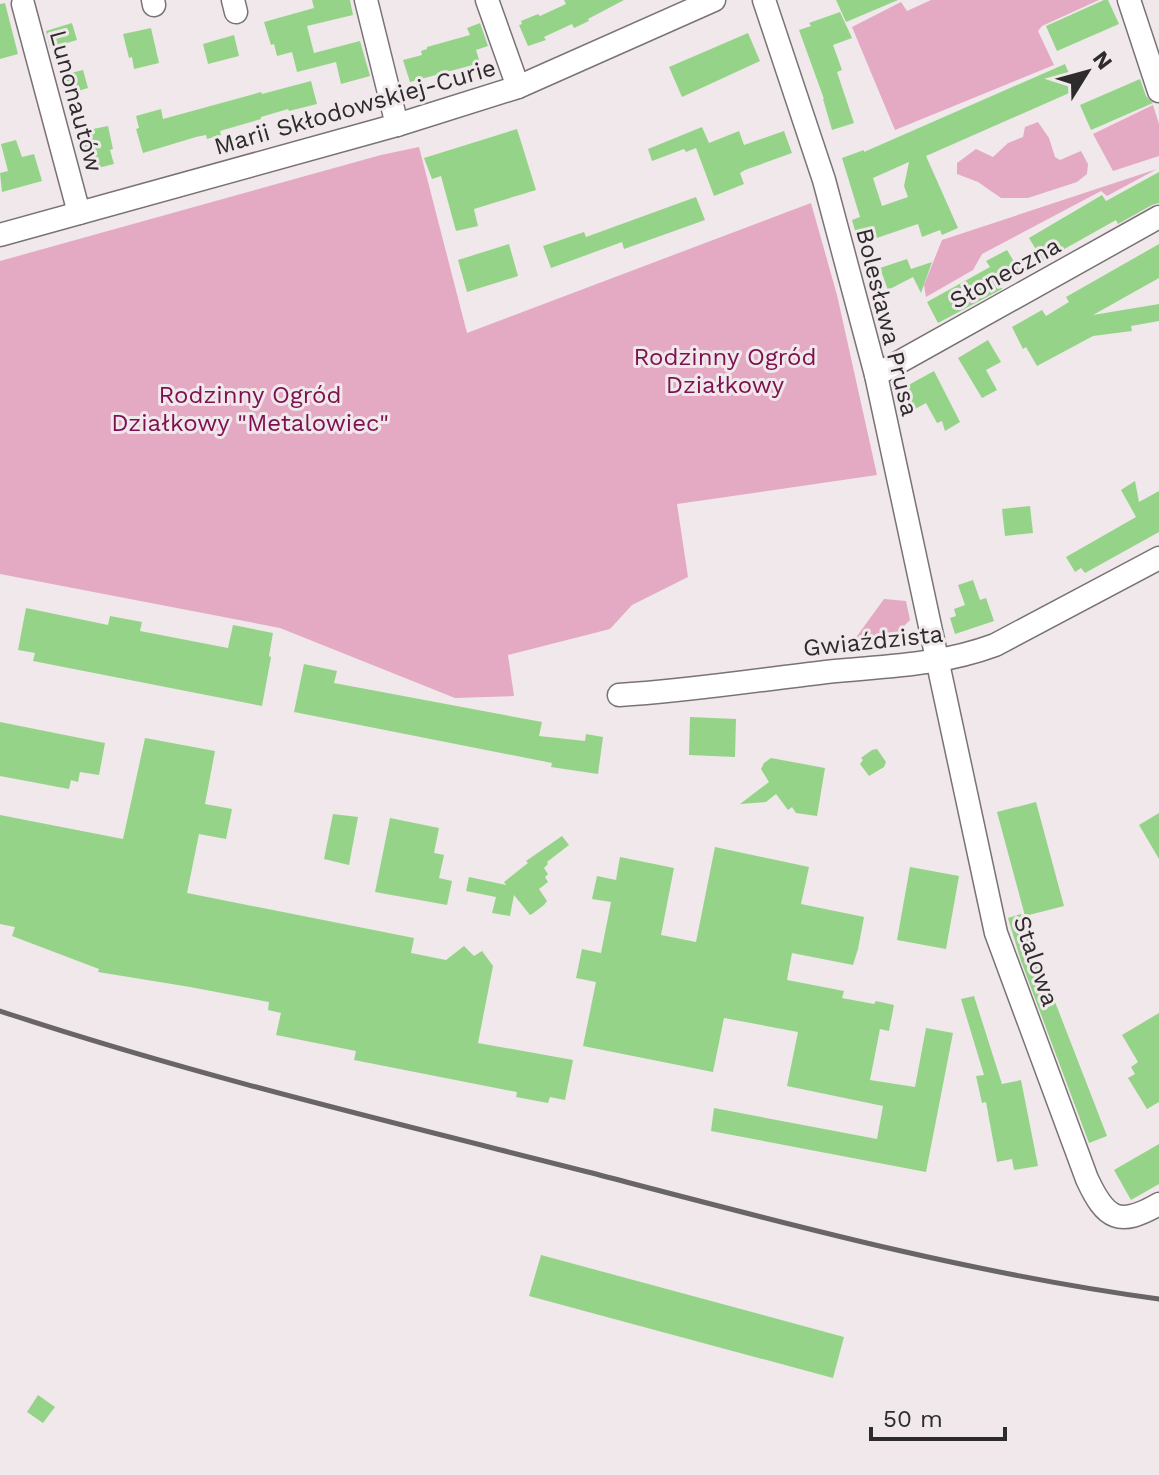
<svg xmlns="http://www.w3.org/2000/svg" width="1159" height="1475" viewBox="0 0 1159 1475" font-family="'Work Sans',sans-serif">
  <style>
    .green { fill: #e4aac3 }
    .building { fill: #95d488; fill-rule: evenodd }
    .lines { fill: none; stroke-linecap: round; stroke-linejoin: round }
    .minor-casing { stroke: #7a7376; stroke-width: 25 }
    .minor { stroke: #fff; stroke-width: 22 }
    .rail { stroke: #696466; stroke-width: 5 }
    .labels { text-anchor: middle; dominant-baseline: central; stroke-width: 6; stroke-linejoin: round; paint-order: stroke }
    .street-label { font-size: 24px; fill: #2e2b2c; stroke: #f0e8eb }
    .park-label { font-size: 24px; fill: #7d1150; stroke: #f0e8eb }
  </style>
  <rect width="100%" height="100%" fill="#f0e8eb"/>
  <g class="green">
    <polygon points="931,0 1099,0 1042,26 1038,31 1054,65 895,130 852,27 901,2 907,11"/>
    <polygon points="1153,105 1159,124 1159,156 1113,171 1093,134"/>
    <polygon points="1038,122 1049,138 1055,157 1060,160 1081,151 1088,164 1087,174 1077,182 1028,198 1001,198 978,182 957,174 957,163 976,149 993,157 1008,143 1023,137 1025,127"/>
    <polygon points="419,147 467,333 811,203 837,295 877,475 677,504 688,577 632,605 610,629 508,655 514,696 455,698 280,628 0,574 0,261 381,155"/>
    <polygon points="1157,169 1107,196 1101,191 982,254 973,270 926,297 924,285 942,240"/>
    <polygon points="884,599 906,601 910,620 893,637 882,641 852,643"/>
  </g>
  <g class="building">
    <polygon points="312,0 350,0 353,15 307,26 314,53 360,41 370,76 341,84 336,62 297,72 292,52 277,56 274,44 271,45 264,22 314,8"/>
    <polygon points="564,0 624,0 588,19 589,21 574,28 572,24 544,37 546,40 528,46 519,25 522,24 521,21 538,14 540,16 566,4"/>
    <polygon points="836,0 898,0 846,22"/>
    <polygon points="1104,0 1108,0 1119,24 1057,51 1046,26"/>
    <polygon points="5,3 18,54 0,59 0,4"/>
    <polygon points="840,12 852,38 833,45 842,70 837,72 854,123 832,130 823,99 824,99 799,30 811,26 809,23"/>
    <polygon points="72,23 77,40 50,48 46,31"/>
    <polygon points="480,23 488,46 476,50 480,63 410,82 403,60 422,55 421,51 427,49 427,47 470,35 467,28"/>
    <polygon points="151,28 159,63 134,69 132,57 129,58 123,34"/>
    <polygon points="748,33 760,61 682,97 669,67"/>
    <polygon points="234,35 239,56 208,64 203,44"/>
    <path d="M1065,64L1076,90L926,156L958,228L942,235L940,230L922,237L918,224L859,244L852,220L860,217L842,158L864,150V152ZM909,162L904,186L908,197L882,206L873,178Z"/>
    <polygon points="83,70 88,88 68,94 63,75"/>
    <polygon points="1140,79 1146,96 1153,103 1091,130 1080,105"/>
    <polygon points="311,81 317,104 289,111 288,109 261,117 261,119 220,131 221,135 207,139 206,135 196,137 143,153 136,129 139,128 136,116 161,109 163,119 261,92 262,94"/>
    <polygon points="108,126 113,149 110,150 114,164 94,169 90,154 84,155 80,136 89,134 88,130"/>
    <polygon points="702,127 709,143 739,131 744,145 784,131 792,153 745,170 740,173 744,184 714,196 696,148 686,152 684,149 652,161 648,149"/>
    <polygon points="517,129 536,190 474,209 478,226 456,231 441,176 432,179 424,158"/>
    <polygon points="16,140 22,157 34,154 42,181 2,192 0,173 8,171 1,144"/>
    <polygon points="1159,172 1159,203 1152,205 1118,224 1116,220 1043,261 1029,238 1102,195 1106,201"/>
    <polygon points="696,197 705,220 624,249 622,242 551,268 543,246 584,232 586,237"/>
    <polygon points="509,244 518,276 467,292 458,260"/>
    <polygon points="1159,244 1159,278 1093,315 1159,304 1159,321 1131,326 1132,331 1093,336 1037,366 1026,347 1023,349 1012,327 1042,310 1046,316 1069,302 1066,297"/>
    <polygon points="1007,250 1021,273 1000,285 1002,289 938,323 927,302 990,267 986,261"/>
    <polygon points="907,259 911,269 932,262 921,293 913,277 888,290 880,268"/>
    <polygon points="988,340 1001,362 986,370 997,390 982,398 958,358"/>
    <polygon points="934,371 960,422 945,431 942,421 937,423 926,403 915,409 903,388"/>
    <polygon points="1135,481 1139,502 1159,491 1159,532 1085,573 1081,568 1075,572 1066,557 1136,517 1121,490"/>
    <polygon points="1030,506 1033,533 1005,536 1002,509"/>
    <polygon points="973,580 980,600 986,598 994,621 955,634 950,618 956,616 954,609 965,605 958,585"/>
    <polygon points="26,608 108,625 110,616 142,622 140,631 228,648 233,625 273,633 269,656 271,657 262,706 33,661 35,653 18,650"/>
    <polygon points="304,664 337,671 334,683 542,722 539,736 585,741 586,734 603,737 598,774 551,767 552,763 294,712"/>
    <polygon points="690,717 736,719 735,757 689,755"/>
    <polygon points="0,722 105,743 99,775 80,772 78,782 71,780 69,789 0,776"/>
    <polygon points="145,738 215,751 205,804 232,809 226,839 199,834 187,893 414,938 411,953 446,960 464,946 474,956 482,951 493,966 478,1043 573,1060 565,1100 550,1097 548,1103 516,1097 517,1092 354,1060 356,1051 276,1035 281,1013 268,1010 269,1002 190,987 98,972 99,969 12,936 15,927 0,924 0,815 123,839"/>
    <polygon points="877,749 886,762 884,767 869,776 860,764 863,760 861,758 872,750"/>
    <polygon points="771,758 825,768 817,816 796,813 792,807 788,810 776,794 766,802 740,804 769,782 761,769 764,763"/>
    <polygon points="1036,802 1064,906 1025,916 997,812"/>
    <polygon points="1159,813 1159,859 1139,825"/>
    <polygon points="333,814 358,817 349,865 324,859"/>
    <polygon points="390,818 439,828 434,853 444,855 439,878 452,881 447,905 375,892"/>
    <polygon points="562,836 569,845 547,862 548,864 544,868 548,874 545,877 548,882 539,889 547,901 544,905 532,914 530,915 514,895 510,916 492,913 496,897 466,891 469,877 506,885 504,882 528,863 526,861"/>
    <polygon points="715,847 809,867 801,904 864,917 858,949 853,965 792,953 787,980 844,991 842,998 874,1004 876,1001 894,1005 889,1031 880,1029 870,1080 915,1087 926,1028 953,1033 926,1172 711,1131 714,1108 877,1139 883,1106 787,1086 798,1032 724,1018 713,1072 583,1046 596,982 576,978 582,949 601,953 611,902 592,899 597,876 616,880 620,857 674,868 661,935 696,942"/>
    <polygon points="910,867 959,876 946,949 897,940"/>
    <polygon points="1021,914 1107,1136 1089,1143 1021,961 1008,918"/>
    <polygon points="974,996 1002,1084 1021,1080 1038,1166 1014,1170 1012,1159 997,1162 986,1102 982,1103 976,1076 984,1075 961,999"/>
    <polygon points="1159,1013 1159,1102 1147,1109 1128,1078 1135,1074 1131,1067 1138,1062 1122,1035"/>
    <polygon points="1159,1144 1159,1184 1131,1200 1114,1170"/>
    <polygon points="541,1255 844,1337 833,1378 529,1296"/>
    <polygon points="38,1395 55,1407 43,1423 27,1412"/>
  </g>
  <g class="lines">
    <g class="minor-casing">
      <g id="minor">
        <polyline points="153,0 154,5"/>
        <polyline points="233,0 236,12"/>
        <polyline points="366,0 397,125"/>
        <polyline points="487,0 518,87"/>
        <path d="M764,0L824,180L876,375L996,933L1087,1179C1106,1220 1119,1227 1159,1204"/>
        <polyline points="1129,0 1159,91"/>
        <polyline points="23,4 79,213"/>
        <polyline points="0,235 397,125 518,87 714,0"/>
        <polyline points="876,375 1159,217"/>
        <path d="M619,695C688,691 757,680 826,672C885,666 938,666 995,645L1159,558"/>
      </g>
    </g>
    <use href="#minor" class="minor"/>
    <path class="rail" d="M0,1011C193,1075 391,1122 588,1172C776,1221 966,1273 1159,1299"/>
  </g>
  <g class="labels">
    <g class="street-label">
      <text transform="translate(76 101) rotate(75)">Lunonautów</text>
      <text transform="translate(355 107) rotate(-16)">Marii Skłodowskiej-Curie</text>
      <text transform="translate(1005 273) rotate(-29)">Słoneczna</text>
      <text transform="translate(887 322) rotate(76)">Bolesława Prusa</text>
      <text transform="translate(873 641) rotate(-6)">Gwiaździsta</text>
      <text transform="translate(1036 961) rotate(71)">Stalowa</text>
    </g>
    <g class="park-label">
      <text x="725" y="357">Rodzinny Ogród<tspan x="725" dy="28">Działkowy</tspan></text>
      <text x="250" y="395">Rodzinny Ogród<tspan x="250" dy="28">Działkowy "Metalowiec"</tspan></text>
    </g>
  </g>
  <g transform="translate(1087 72) rotate(53)" stroke="#f0e8eb" stroke-width="6" paint-order="stroke">
  <path d="M0-6L14 30L0 20L-14 30Z" fill="#2e2b2c"/>
  <text y="-12" font-size="22" font-weight="bold" text-anchor="middle" fill="#2e2b2c">N</text>
  </g>
  <path d="M871 1427v12h134v-12" fill="none" stroke="#2e2b2c" stroke-width="4"/>
  <text x="883" y="1427" font-size="24" fill="#2e2b2c" stroke="#f0e8eb" stroke-width="6" paint-order="stroke">50 m</text>
</svg>
